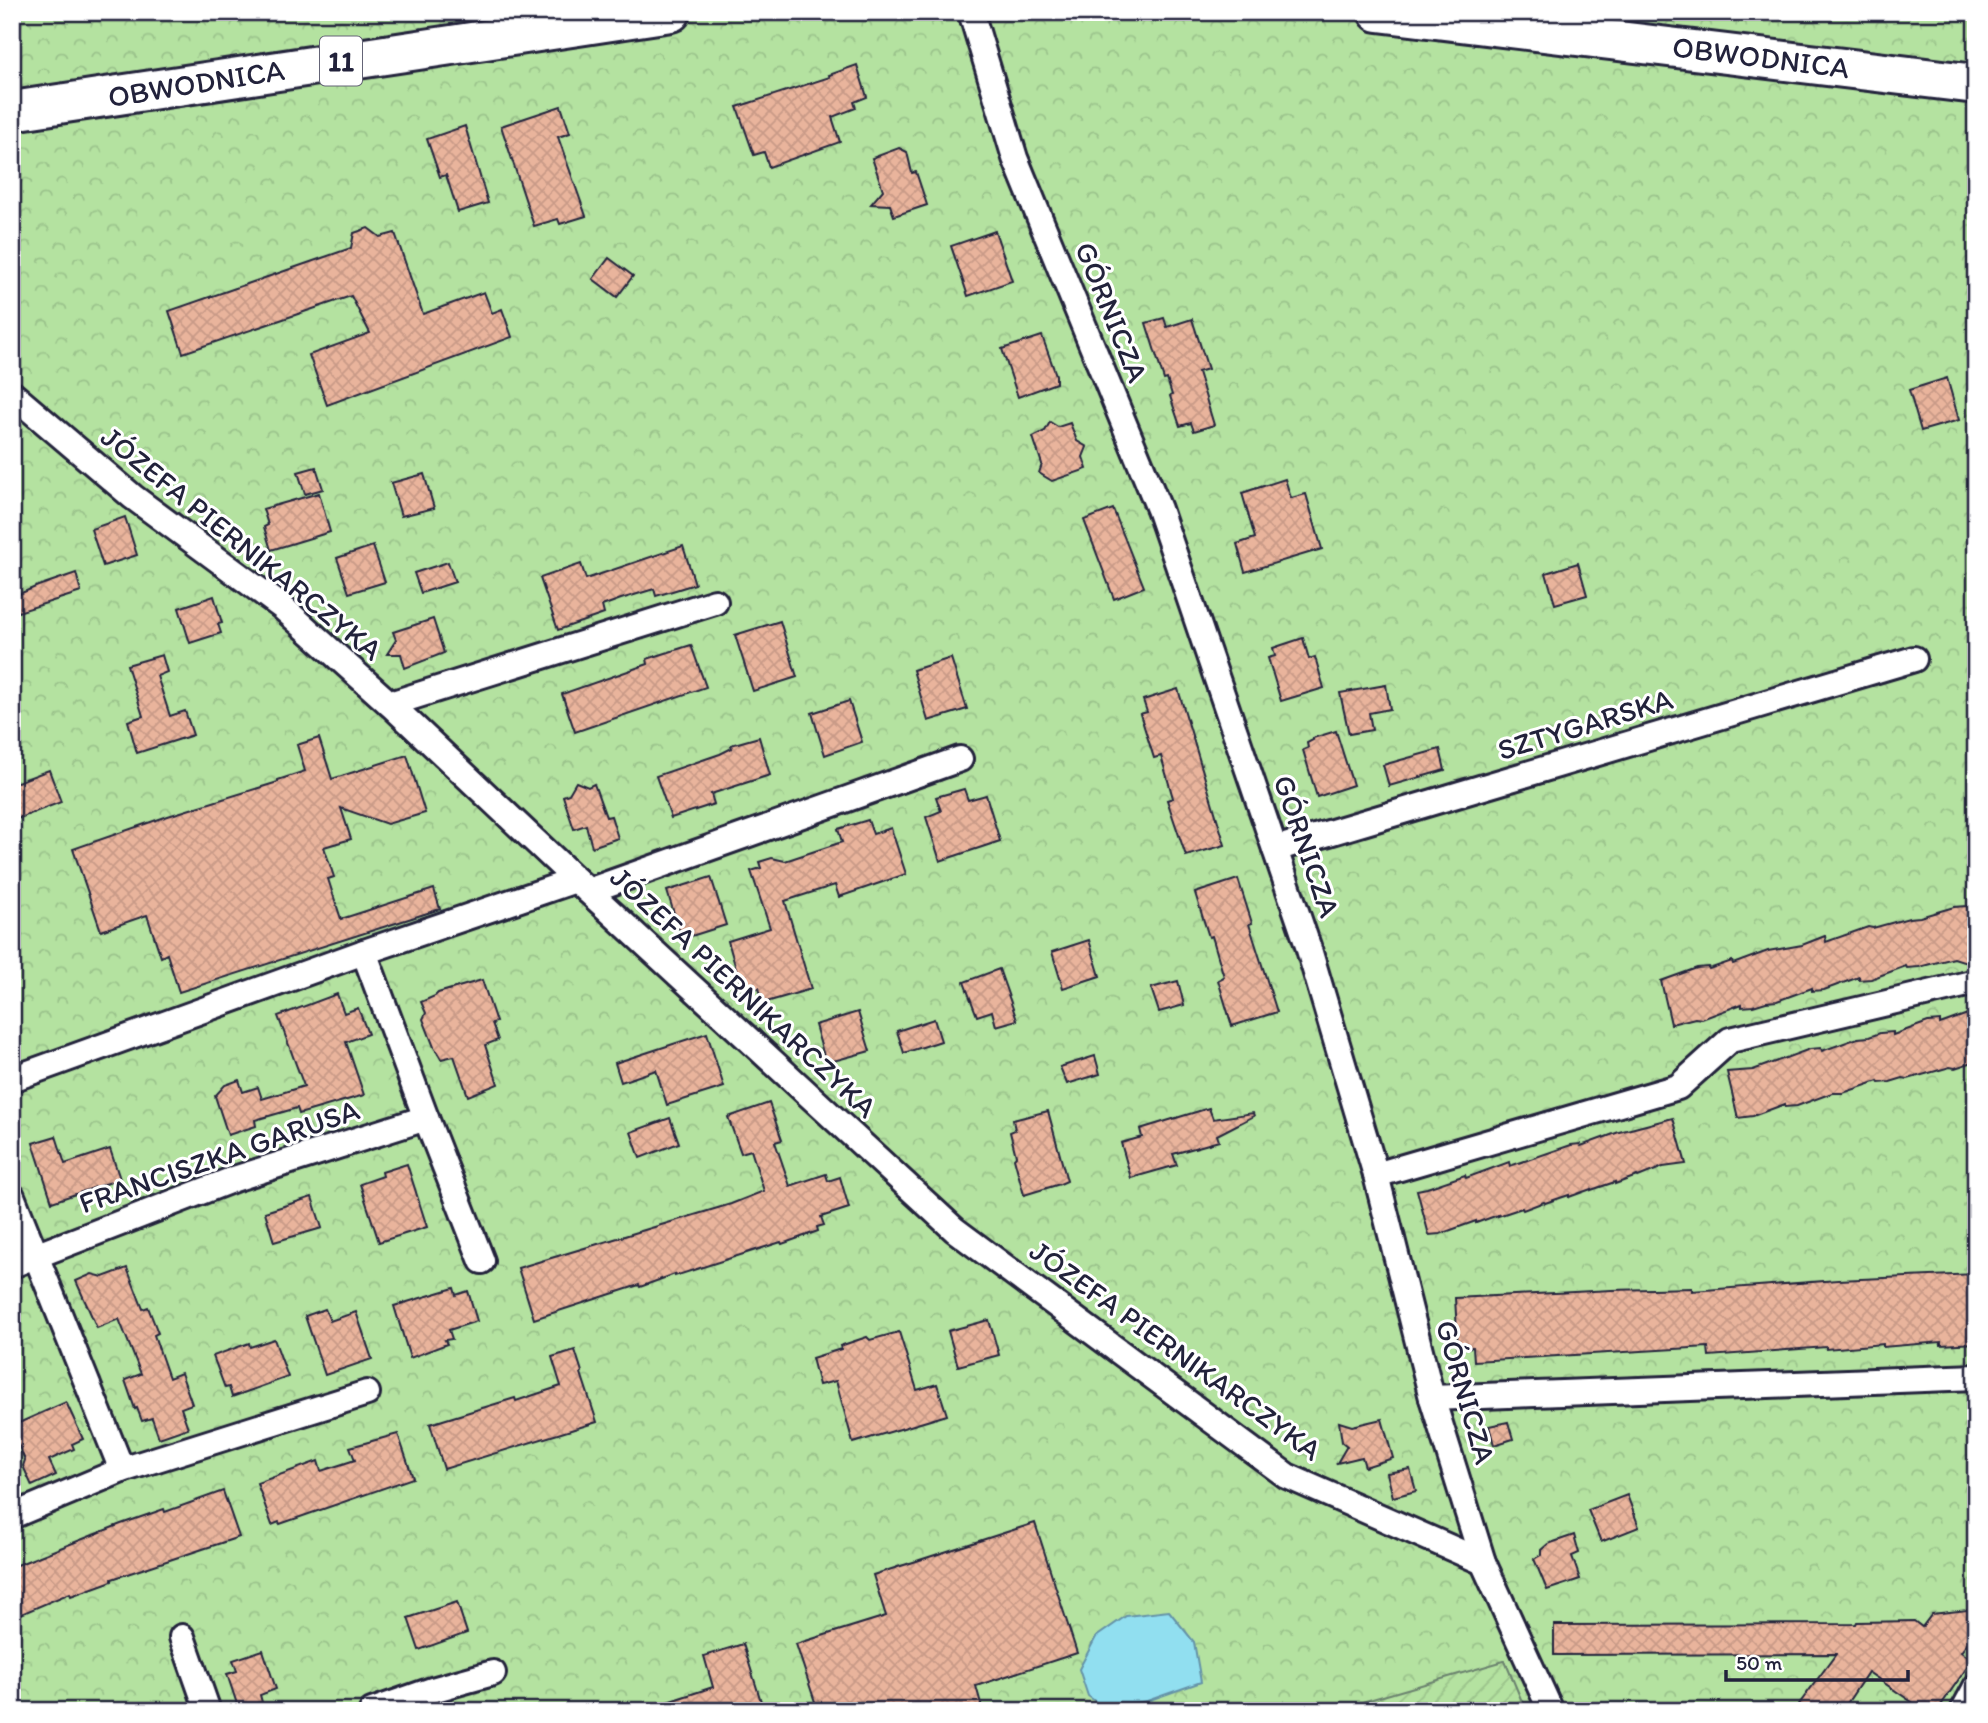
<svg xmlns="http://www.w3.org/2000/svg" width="1988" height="1723" viewBox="0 0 1988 1723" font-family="Itim,sans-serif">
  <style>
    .park { fill: url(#park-crowns); stroke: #6b826e; stroke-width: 2 }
    .garden { fill: url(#garden-furrows); stroke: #6b826e; stroke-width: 2 }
    .water { fill: #91dff0; stroke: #6593a8; stroke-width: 2 }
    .building { fill: url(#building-cross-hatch); stroke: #22223b; stroke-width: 2 }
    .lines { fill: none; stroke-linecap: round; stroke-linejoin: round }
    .street-casing { stroke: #22223b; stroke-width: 30 }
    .highway-casing { stroke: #22223b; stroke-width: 44 }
    .street { stroke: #fff; stroke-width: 24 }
    .highway { stroke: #fff; stroke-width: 38 }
    .labels { text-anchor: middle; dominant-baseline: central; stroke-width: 6; stroke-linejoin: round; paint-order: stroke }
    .shield { fill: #fff; stroke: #646476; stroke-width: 2 }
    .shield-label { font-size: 28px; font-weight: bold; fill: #22223b }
    .street-label { font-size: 30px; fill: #22223b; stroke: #fff }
  </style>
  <defs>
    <pattern id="park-crowns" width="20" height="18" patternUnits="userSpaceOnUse" patternTransform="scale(1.75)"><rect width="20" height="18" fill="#b4e2a0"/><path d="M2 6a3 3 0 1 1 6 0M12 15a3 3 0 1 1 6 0" fill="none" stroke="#9ac28b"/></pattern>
    <pattern id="garden-furrows" width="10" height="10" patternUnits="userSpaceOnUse" patternTransform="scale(1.75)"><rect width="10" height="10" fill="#b4e2a0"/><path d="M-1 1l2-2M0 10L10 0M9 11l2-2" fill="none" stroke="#9ac28b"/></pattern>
    <pattern id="building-cross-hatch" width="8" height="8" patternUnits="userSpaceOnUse" patternTransform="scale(1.75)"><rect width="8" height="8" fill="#e9b49c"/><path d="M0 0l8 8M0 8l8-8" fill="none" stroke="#c89a87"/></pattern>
  </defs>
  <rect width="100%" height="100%" fill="#fbf0eb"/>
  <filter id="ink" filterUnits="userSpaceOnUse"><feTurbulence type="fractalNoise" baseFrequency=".0143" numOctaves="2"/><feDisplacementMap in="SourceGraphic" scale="14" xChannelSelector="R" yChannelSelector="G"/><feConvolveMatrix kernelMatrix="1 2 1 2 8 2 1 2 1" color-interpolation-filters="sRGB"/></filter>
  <g filter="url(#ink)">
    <rect class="park" x="12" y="12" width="1964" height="1699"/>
    <polygon class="garden" points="1505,1661 1526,1711 1331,1711 1504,1661"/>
    <polygon class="water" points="1169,1611 1194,1642 1201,1682 1147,1701 1104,1708 1088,1696 1079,1669 1096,1637 1126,1616"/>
    <g class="building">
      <polygon points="857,65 867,97 854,102 856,108 832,117 840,142 769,167 764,152 754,155 737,107 830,77 829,75"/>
      <polygon points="561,106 570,133 558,137 586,216 560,224 558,219 534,226 501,126"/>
      <polygon points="465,126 488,203 458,212 446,175 440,177 427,139"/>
      <polygon points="899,148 907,152 912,173 916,172 927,205 894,216 890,205 871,204 883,190 872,158"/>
      <polygon points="368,228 380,237 395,233 423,314 484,292 492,313 502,309 512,337 327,405 309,355 370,333 351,296 183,353 169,311 351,248 354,233"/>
      <polygon points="995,231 1012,281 968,296 951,246"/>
      <polygon points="609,258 633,276 617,297 593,279"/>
      <polygon points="1164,318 1167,327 1192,319 1208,369 1198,372 1214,425 1194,431 1191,423 1180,426 1170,396 1172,395 1167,379 1164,380 1146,323"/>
      <polygon points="1042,336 1056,375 1056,383 1018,397 1002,349"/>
      <polygon points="1947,378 1959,420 1921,431 1909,390"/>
      <polygon points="1050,422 1058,427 1070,423 1077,441 1087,447 1083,457 1087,469 1052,481 1039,473 1042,464 1033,437 1045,431"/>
      <polygon points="316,467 323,489 305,494 298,472"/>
      <polygon points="424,474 434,508 401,516 391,483"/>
      <polygon points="1285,479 1291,498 1306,494 1322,549 1245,572 1237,544 1255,538 1242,493"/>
      <polygon points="319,493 330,532 271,550 264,527 268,525 263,509"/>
      <polygon points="1113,509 1144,587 1114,599 1084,520"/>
      <polygon points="125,517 137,555 103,566 91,529"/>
      <polygon points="373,546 385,582 349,593 337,558"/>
      <polygon points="683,546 695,584 656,596 654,589 621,599 602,606 604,614 558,630 540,578 581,564 586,579"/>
      <polygon points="448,562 455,582 421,593 414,573"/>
      <polygon points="1578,563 1587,595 1555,604 1546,573"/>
      <polygon points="76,573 81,592 12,614 12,597 38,586"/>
      <polygon points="214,596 222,623 218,624 221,633 190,643 179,608"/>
      <polygon points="433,619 444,653 405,668 401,654 387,654 396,640 393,632"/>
      <polygon points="780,621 797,677 753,691 735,635"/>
      <polygon points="1303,638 1309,659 1315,657 1324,688 1281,701 1268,658 1275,656 1273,648"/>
      <polygon points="691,645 706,687 575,732 562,694 648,664 647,659"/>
      <polygon points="162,655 167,672 157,676 170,716 185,711 193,735 137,753 128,721 143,716 127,665"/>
      <polygon points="951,658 967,709 928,721 913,670"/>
      <polygon points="1386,685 1390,709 1369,713 1372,730 1349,734 1340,693"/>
      <polygon points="1178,689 1225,845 1186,856 1167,800 1173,798 1161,756 1154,758 1140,714 1147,712 1143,700"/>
      <polygon points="849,701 862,742 825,755 812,713"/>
      <polygon points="1336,731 1353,785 1317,797 1303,750 1308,748 1307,743 1313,740 1313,738"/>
      <polygon points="759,737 770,775 711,794 714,804 671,818 656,776 720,754 732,748 731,745"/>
      <polygon points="319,738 332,779 407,755 425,813 387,824 341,808 351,839 324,847 334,877 328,879 341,919 434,889 440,909 179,992 167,954 161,957 147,915 101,931 73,849 168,816 278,782 278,780 305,771 297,745"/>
      <polygon points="1440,749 1445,770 1389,786 1383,765"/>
      <polygon points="49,770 61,802 12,821 12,784"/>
      <polygon points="576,782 588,787 594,784 606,817 611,816 618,838 592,847 586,825 574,829 563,796 569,794"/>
      <polygon points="964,789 968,800 986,795 1000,841 940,861 926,817 941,811 936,797"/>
      <polygon points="868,820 873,834 891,828 906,874 839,897 835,885 785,901 811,989 763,1003 759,988 743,993 728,941 770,928 751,871 761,868 759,862 772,858 785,861 842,842 838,829"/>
      <polygon points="711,877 726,925 682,939 667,891"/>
      <polygon points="1238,879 1252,923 1249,924 1277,1012 1232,1026 1218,980 1224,977 1212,936 1209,937 1195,893"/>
      <polygon points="1967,906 1968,908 1976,906 1976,965 1954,958 1919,967 1907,968 1906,966 1871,979 1859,980 1859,977 1824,990 1812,991 1812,988 1777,1001 1766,1002 1753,1006 1742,1007 1742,1004 1702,1019 1695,1018 1671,1024 1661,981 1697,968 1708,967 1709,969 1732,961 1733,964 1768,951 1802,945 1825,936 1826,942 1868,927 1873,928 1909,918 1920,917 1954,907"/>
      <polygon points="1089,940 1100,976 1063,988 1052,952"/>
      <polygon points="999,969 1017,1020 996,1026 992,1011 977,1016 964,982"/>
      <polygon points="482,980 496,1022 492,1023 498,1040 485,1045 498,1084 468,1096 454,1056 441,1059 434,1047 423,1019 426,1013 421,1002 435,996 438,993"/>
      <polygon points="1178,981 1184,1005 1159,1012 1151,988"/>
      <polygon points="337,994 344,1013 358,1008 368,1034 346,1042 364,1095 299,1114 297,1108 255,1120 256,1126 228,1135 215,1096 225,1085 239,1080 243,1092 258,1087 262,1099 304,1086 278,1016"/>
      <polygon points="1976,1011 1976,1061 1955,1068 1950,1067 1908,1079 1903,1078 1890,1082 1879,1083 1878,1081 1843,1093 1832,1093 1797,1106 1785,1107 1785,1104 1753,1116 1738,1118 1727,1072 1753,1070 1810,1049 1821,1048 1822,1051 1858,1038 1869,1037 1880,1033 1893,1032 1893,1035 1928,1022 1940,1021 1940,1024"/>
      <polygon points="858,1012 870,1051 826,1063 815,1025"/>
      <polygon points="934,1019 941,1041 904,1053 897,1031"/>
      <polygon points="707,1033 724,1087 667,1105 656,1070 621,1082 615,1063"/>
      <polygon points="1095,1056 1100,1074 1067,1084 1060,1067"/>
      <polygon points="769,1103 782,1140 775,1142 790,1186 826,1174 828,1181 840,1177 849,1208 821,1217 824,1225 817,1227 818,1231 782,1244 781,1242 675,1276 675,1274 640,1287 639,1285 534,1319 518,1268 731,1204 764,1191 751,1150 741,1153 728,1117"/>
      <polygon points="1209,1108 1213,1119 1253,1113 1254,1116 1217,1135 1219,1141 1173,1154 1177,1165 1131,1178 1121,1143 1142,1137 1140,1129"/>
      <polygon points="1048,1111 1067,1181 1060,1184 1024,1195 1014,1158 1016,1156 1010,1132 1015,1130 1013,1120"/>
      <polygon points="670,1118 679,1143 640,1158 631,1132"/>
      <polygon points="1673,1118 1686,1164 1663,1167 1638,1177 1637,1176 1615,1184 1615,1182 1591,1190 1591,1189 1569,1197 1569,1195 1545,1203 1544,1202 1523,1210 1522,1208 1498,1216 1498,1215 1476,1223 1476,1221 1440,1234 1429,1235 1417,1190 1427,1188 1465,1175 1466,1178 1509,1162 1510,1166 1571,1145 1580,1144 1581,1146 1619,1132"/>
      <polygon points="56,1136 65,1164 110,1149 120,1179 52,1202 33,1143"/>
      <polygon points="407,1164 427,1227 379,1242 360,1184 383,1176 382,1172"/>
      <polygon points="312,1197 322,1228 274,1242 265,1212"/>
      <polygon points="127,1268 143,1309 148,1307 158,1333 154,1335 169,1378 181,1373 192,1404 181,1408 188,1428 159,1438 152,1418 142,1421 137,1408 135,1409 125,1380 141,1374 119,1319 97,1328 76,1281 92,1274 103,1277"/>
      <polygon points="1976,1274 1976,1343 1941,1345 1941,1342 1883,1347 1883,1344 1826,1349 1826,1347 1709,1356 1708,1347 1474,1361 1473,1347 1458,1348 1455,1298 1612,1290 1692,1288 1692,1291 1838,1280"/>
      <polygon points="454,1288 456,1295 468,1291 477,1321 449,1330 452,1339 445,1340 447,1344 410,1358 394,1306"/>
      <polygon points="325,1309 330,1321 356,1312 372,1359 325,1375 305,1316"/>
      <polygon points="989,1320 999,1355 958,1366 948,1331"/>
      <polygon points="899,1332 917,1390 937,1384 947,1415 853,1443 836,1381 819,1385 812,1358 841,1349 840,1346 867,1337 870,1340"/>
      <polygon points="274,1339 288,1377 232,1397 229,1387 225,1388 213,1356 249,1343 250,1347"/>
      <polygon points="575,1350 582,1372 581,1373 597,1422 444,1469 430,1424 515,1398 516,1401 561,1386 552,1357"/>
      <polygon points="66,1402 83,1439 72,1444 74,1449 49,1460 56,1475 32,1486 23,1466 25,1460 12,1431 12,1426"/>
      <polygon points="1382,1419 1393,1458 1365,1467 1362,1457 1337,1463 1347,1446 1342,1442 1339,1422 1352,1426"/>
      <polygon points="1508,1422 1513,1439 1494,1445 1489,1426"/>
      <polygon points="398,1434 413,1478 280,1524 279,1522 272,1525 257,1483 318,1461 321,1471 355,1460 350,1447"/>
      <polygon points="1410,1469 1416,1491 1393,1497 1387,1473"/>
      <polygon points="223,1491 239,1537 112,1579 112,1581 71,1596 70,1593 12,1618 12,1567 121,1524 164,1509 165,1512"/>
      <polygon points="1627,1495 1639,1527 1601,1542 1588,1510"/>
      <polygon points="1035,1523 1077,1653 976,1686 983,1711 818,1711 796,1644 886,1616 873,1575"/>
      <polygon points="1574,1535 1579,1553 1572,1556 1580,1579 1547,1590 1534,1559 1541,1555 1541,1550 1548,1544"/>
      <polygon points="457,1602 467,1633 419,1650 408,1618"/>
      <polygon points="1976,1609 1976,1631 1961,1652 1972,1660 1937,1711 1925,1711 1868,1672 1842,1711 1794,1711 1836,1654 1554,1655 1554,1625 1856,1624 1857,1622 1914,1621 1922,1627 1932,1614"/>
      <polygon points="743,1644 764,1711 653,1711 652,1707 713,1687 704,1656"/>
      <polygon points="263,1650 276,1689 260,1695 262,1702 239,1710 227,1674 237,1671 233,1660"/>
    </g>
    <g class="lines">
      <g class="street-casing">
        <g id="street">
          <polyline points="971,12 1015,158 1159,509 1308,946 1376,1175 1432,1398 1483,1562 1551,1711"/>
          <polyline points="12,394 133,497 282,607 390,704 588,891 955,1230 1287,1476 1483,1562"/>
          <polyline points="390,704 715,602"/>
          <polyline points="1275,849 1914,659"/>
          <polyline points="588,891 960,759"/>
          <polyline points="364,952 426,1118 482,1261"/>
          <polyline points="12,1079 364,952 576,880"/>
          <polyline points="1376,1175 1678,1087 1730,1040 1976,982"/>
          <polyline points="12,1196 122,1470"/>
          <polyline points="12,1265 234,1179 426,1118"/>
          <polyline points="1432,1398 1976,1377"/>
          <polyline points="12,1516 122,1470 367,1393"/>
          <polyline points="182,1637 208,1711"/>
          <polyline points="372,1711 432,1690 493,1673"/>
          <polyline points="1963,1711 1976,1687"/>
        </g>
      </g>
      <g class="highway-casing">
        <g id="highway">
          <polyline points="1378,12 1976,84"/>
          <polyline points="12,111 671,12"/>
        </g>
      </g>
      <use href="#street" class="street"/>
      <use href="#highway" class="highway"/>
    </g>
  </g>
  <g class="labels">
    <rect class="shield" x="320" y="36.5" width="42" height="49" rx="5"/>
    <g class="shield-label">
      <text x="341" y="61">11</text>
    </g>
    <g class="street-label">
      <text transform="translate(1761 57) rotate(7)">OBWODNICA</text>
      <text transform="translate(196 83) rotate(-9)">OBWODNICA</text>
      <text transform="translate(1112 312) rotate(68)">GÓRNICZA</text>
      <text transform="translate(242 543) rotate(39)">JÓZEFA PIERNIKARCZYKA</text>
      <text transform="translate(1585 724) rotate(-17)">SZTYGARSKA</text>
      <text transform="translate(1307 846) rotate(71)">GÓRNICZA</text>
      <text transform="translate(744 992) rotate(43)">JÓZEFA PIERNIKARCZYKA</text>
      <text transform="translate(219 1156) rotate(-19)">FRANCISZKA GARUSA</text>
      <text transform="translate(1176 1350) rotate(36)">JÓZEFA PIERNIKARCZYKA</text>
      <text transform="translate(1466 1392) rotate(74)">GÓRNICZA</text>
    </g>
  </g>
  <rect width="1988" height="1723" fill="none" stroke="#fff" stroke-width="42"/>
  <rect x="21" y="21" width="1946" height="1681" fill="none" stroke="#22223b" stroke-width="2.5" filter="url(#ink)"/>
  <path d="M1726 1670v10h182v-10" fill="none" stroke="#22223b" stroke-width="3.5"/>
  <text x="1736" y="1670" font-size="21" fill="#22223b" stroke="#ffffff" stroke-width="5" paint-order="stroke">50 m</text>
</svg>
